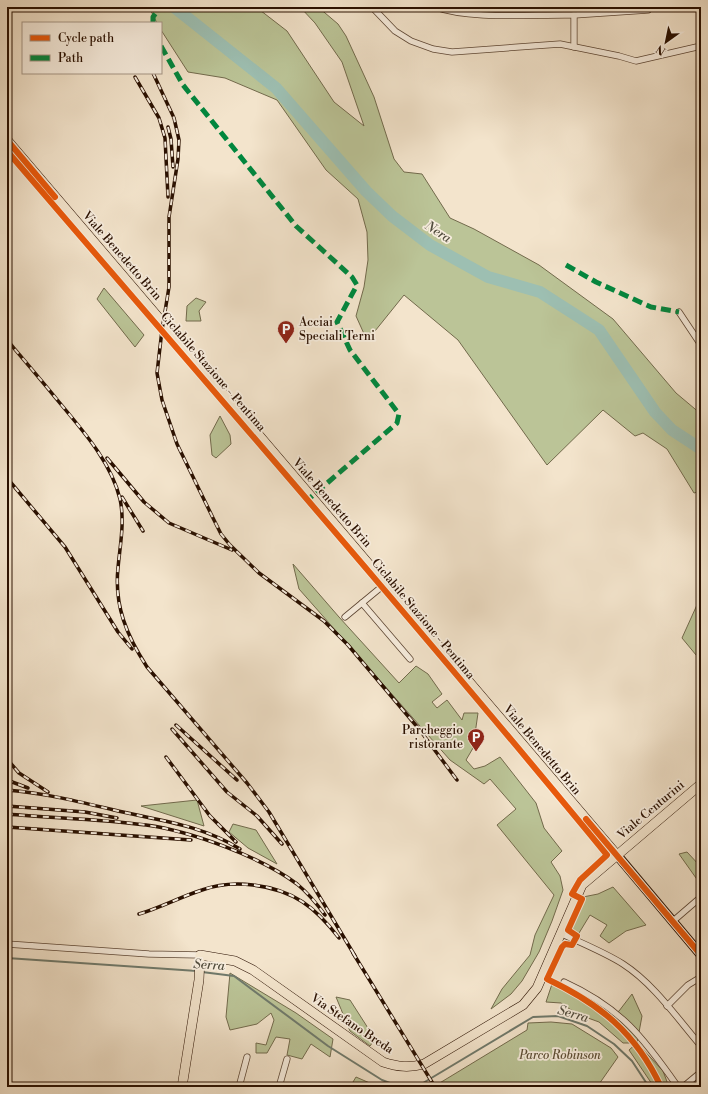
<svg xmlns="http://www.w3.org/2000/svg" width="708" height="1094" viewBox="0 0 708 1094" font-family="'Libre Bodoni',serif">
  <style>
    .green { fill: #bbc497; stroke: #726a4c }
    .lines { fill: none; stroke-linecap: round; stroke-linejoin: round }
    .stream { stroke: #6f796b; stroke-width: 2 }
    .river { stroke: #9dbfb2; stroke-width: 12 }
    .street-casing { stroke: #5c4533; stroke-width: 7 }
    .secondary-casing { stroke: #2a1000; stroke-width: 10 }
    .primary-casing { stroke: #2a1000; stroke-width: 10 }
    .street { stroke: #f7edde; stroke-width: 5.5 }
    .secondary { stroke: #f7edde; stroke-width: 8 }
    .primary { stroke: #f3e4cc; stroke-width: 9 }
    .rail-casing { stroke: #2a1000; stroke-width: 3.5 }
    .rail { stroke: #f7edde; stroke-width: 2; stroke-dasharray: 6; stroke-linecap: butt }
    .quiet { stroke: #00873e; stroke-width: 5; stroke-dasharray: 10 5; stroke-linecap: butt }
    .cycleway-casing { stroke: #f7edde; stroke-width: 8 }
    .cycleway { stroke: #e8590c; stroke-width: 6 }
    .labels { text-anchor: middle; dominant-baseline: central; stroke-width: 3.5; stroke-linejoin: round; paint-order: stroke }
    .street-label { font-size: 12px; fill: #2a1000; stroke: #f7edde }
    .poi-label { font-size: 12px; fill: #2a1000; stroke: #f7edde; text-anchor: start }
    .park-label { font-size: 12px; font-style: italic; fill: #5d4f35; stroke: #f7edde }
    .water-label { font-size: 13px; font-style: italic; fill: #524d3e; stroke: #f7edde }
  </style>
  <rect width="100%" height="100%" fill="#f3e4cc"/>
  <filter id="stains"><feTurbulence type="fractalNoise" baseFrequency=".005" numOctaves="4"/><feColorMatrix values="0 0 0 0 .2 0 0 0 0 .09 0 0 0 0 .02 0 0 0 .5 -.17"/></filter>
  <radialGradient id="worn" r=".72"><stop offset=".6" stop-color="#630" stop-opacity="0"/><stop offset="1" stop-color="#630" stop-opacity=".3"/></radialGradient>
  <g class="green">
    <polygon points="149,7 256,7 287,31 334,102 364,126 342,62 315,23 300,7 318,7 338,24 346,36 374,97 394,159 404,172 422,174 450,218 474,229 539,265 613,319 676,393 701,414 701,491 694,493 667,449 643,433 635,436 603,410 547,465 458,340 404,295 375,331 365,336 356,316 364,287 368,260 367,232 358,199 326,170 277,100 225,78 188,72 161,30 161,23 157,23"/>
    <polygon points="104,288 144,335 135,347 97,299"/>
    <polygon points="196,298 206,302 199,311 201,321 186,321 187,306"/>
    <polygon points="220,416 230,435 231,444 216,458 212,455 210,435"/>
    <polygon points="293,564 339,617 399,683 416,666 428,674 442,694 432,702 437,708 447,700 462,720 464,713 478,713 475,734 476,743 466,760 474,769 485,766 500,757 536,803 544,828 562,851 551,862 560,876 563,890 552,921 539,952 522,981 511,994 491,1009 502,989 530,955 535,935 554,895 497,825 516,809 490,779 484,784 450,760 299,589"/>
    <polygon points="701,596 701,661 682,638"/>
    <polygon points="197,800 204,826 141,806"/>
    <polygon points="233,824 256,830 277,864 248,848 229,832"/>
    <polygon points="687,852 701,867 701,885 679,854"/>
    <polygon points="613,887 646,925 626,931 609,943 600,936 607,925 590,915 576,938 561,928 583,897 598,894"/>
    <polygon points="230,973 296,1013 333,1039 330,1057 311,1044 302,1059 287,1055 290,1039 276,1037 267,1053 256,1053 256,1043 266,1045 274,1020 271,1013 257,1024 230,1030 226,1017"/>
    <path d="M553,981C575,991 591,1003 608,1019L619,1011L632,994L642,1016L637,1043L663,1071L669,1087H654L629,1050L637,1043H623L599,1022L577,1014L561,1003L546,1002Z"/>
    <polygon points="336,997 350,1000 375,1039 370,1046 350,1031"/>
    <polygon points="551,1022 572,1024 611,1048 618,1057 597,1087 440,1087 438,1084 527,1030 528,1023"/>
    <polygon points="356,1077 372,1084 372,1087 350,1087"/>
  </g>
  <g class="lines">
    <g class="stream">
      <polyline points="7,958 197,971"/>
      <polyline points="202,972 234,976 328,1046 382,1080 400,1087"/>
      <polyline points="413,1087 423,1083 533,1017 558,1016 587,1026 614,1044 632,1061 649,1087"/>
    </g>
    <polyline class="river" points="174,7 276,88 366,191 392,216 430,245 488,277 540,292 599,330 655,412 672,430 701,449"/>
    <g class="street-casing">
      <g id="street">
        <polyline points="372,7 395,31 411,41 433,49 452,52 560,44 619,56 636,61 701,46"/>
        <path d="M435,7C471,20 534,14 574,15V47"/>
        <polyline points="574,15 648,10"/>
        <polyline points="679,312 701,345"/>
        <polyline points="362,603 410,659"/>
        <polyline points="345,617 385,584"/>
        <polyline points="672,922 701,897"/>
        <path d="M560,933C581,943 604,952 623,964C654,984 677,1018 701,1046"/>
        <polyline points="7,944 149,954 200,955"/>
        <path d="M564,982C621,1008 643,1037 678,1087"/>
        <polyline points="667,1006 688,985 701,977"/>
        <polyline points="239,1087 247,1057"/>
        <polyline points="279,1087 287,1059"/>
        <polyline points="683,1087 701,1072"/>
      </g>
    </g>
    <g class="secondary-casing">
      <polyline id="secondary" points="617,855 701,955"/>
    </g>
    <g class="primary-casing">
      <g id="primary">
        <polyline points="7,140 617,855"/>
        <path d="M182,1087L199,980L200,955L235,961L253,970L383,1062C398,1067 409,1068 424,1064L523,1005L537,988L582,885L701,784"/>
      </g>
    </g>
    <use href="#street" class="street"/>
    <use href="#secondary" class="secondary"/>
    <use href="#primary" class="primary"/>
    <g class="rail-casing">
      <g id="rail">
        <polyline points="153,73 174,118 179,140 178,159 169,217 169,287 162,330 157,373 162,400 177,444 213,518 221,534 230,545 259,573 324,621 348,645 419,729 457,780"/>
        <polyline points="135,77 159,118 165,138 168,197"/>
        <polyline points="168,127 171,139 173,167"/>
        <path d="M7,340C24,360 42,381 59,402C83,431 111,462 120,499C125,522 120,545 118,568C114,606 127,636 147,667L247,783L269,812L355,956"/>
        <polyline points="107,458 144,502 169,523 232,550"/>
        <polyline points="7,478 65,547 118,632 132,649"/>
        <polyline points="122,497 143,531"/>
        <polyline points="176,725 237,780"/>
        <polyline points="172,729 227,792 257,816 282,844"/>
        <polyline points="166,757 210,816 236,842"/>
        <polyline points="7,759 19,773 48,792"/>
        <polyline points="7,780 28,788"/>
        <path d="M7,790C45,793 81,802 118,811C162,821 201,825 240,849"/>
        <polyline points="7,806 85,812 117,818"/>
        <path d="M7,814C53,818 100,819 146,825C191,831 261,857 297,884C308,893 317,904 325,915"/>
        <polyline points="7,827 191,840"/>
        <path d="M139,914C160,908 180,897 202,890C219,884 236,883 253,885C294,890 315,907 339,938"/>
        <polyline points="353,953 435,1087"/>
      </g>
    </g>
    <use href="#rail" class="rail"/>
    <g class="quiet">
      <polyline points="153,23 153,17 160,7"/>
      <polyline points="161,46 183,85 296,226 352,277 357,285 337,322 350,350 399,414 397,423 311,497"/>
      <polyline points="566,265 596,282 651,307 679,312"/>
    </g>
    <g class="cycleway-casing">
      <g id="cycleway">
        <polyline points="7,140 55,197"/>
        <path d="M7,151C208,385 411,617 607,855L580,880L572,894L582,899L568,930L577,936L572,945L565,944L562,947L547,979C600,1004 636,1033 661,1087"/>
        <polyline points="586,819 701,955"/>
      </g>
    </g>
    <use href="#cycleway" class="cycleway"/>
  </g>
  <defs>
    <g id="parking-pin" transform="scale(0.9)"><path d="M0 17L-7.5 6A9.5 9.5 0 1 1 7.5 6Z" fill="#8f2418" stroke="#f7edde"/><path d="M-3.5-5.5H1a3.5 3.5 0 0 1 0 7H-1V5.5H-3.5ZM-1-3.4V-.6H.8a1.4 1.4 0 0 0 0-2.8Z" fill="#fff"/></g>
  </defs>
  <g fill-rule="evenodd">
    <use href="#parking-pin" x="286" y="329"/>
    <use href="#parking-pin" x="476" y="737"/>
  </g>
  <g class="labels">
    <g class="street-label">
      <text transform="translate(122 256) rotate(49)">Viale Benedetto Brin</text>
      <text transform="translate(213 372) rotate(49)">Ciclabile Stazione - Pentima</text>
      <text transform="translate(332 503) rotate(49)">Viale Benedetto Brin</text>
      <text transform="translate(423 619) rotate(50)">Ciclabile Stazione - Pentima</text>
      <text transform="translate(542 750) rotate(50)">Viale Benedetto Brin</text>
      <text transform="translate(651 810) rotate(-40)">Viale Centurini</text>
      <text transform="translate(352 1024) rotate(34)">Via Stefano Breda</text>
    </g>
    <g class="poi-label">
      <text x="299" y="322">Acciai<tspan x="299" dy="14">Speciali Terni</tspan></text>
      <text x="463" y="730" text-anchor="end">Parcheggio<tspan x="463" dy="14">ristorante</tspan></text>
    </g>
    <g class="park-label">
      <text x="560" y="1055">Parco Robinson</text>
    </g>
    <g class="water-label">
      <text transform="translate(438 232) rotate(33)">Nera</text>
      <text transform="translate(209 965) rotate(4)">Serra</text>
      <text transform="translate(573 1014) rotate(16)">Serra</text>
    </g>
  </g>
  <rect width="708" height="1094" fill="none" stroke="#f3e4cc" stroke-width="24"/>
  <rect x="8" y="8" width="692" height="1078" fill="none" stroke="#2a1000" stroke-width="2"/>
  <rect x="12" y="12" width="684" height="1070" fill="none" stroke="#2a1000"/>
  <rect x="22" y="22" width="140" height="52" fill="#f7edde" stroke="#a59585"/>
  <rect x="30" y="35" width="20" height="6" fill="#e8590c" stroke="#a59585"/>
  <text x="58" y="42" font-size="12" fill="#2a1000">Cycle path</text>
  <rect x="30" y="55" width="20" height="6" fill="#00873e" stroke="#a59585"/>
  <text x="58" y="62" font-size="12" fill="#2a1000">Path</text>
  <g transform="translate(666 42) rotate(213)" stroke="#f7edde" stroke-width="3" paint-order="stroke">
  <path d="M0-3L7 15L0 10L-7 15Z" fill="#2a1000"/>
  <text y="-6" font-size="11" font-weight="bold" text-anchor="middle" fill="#2a1000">N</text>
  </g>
  <rect width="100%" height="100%" filter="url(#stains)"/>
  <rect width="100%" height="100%" fill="url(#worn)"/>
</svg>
